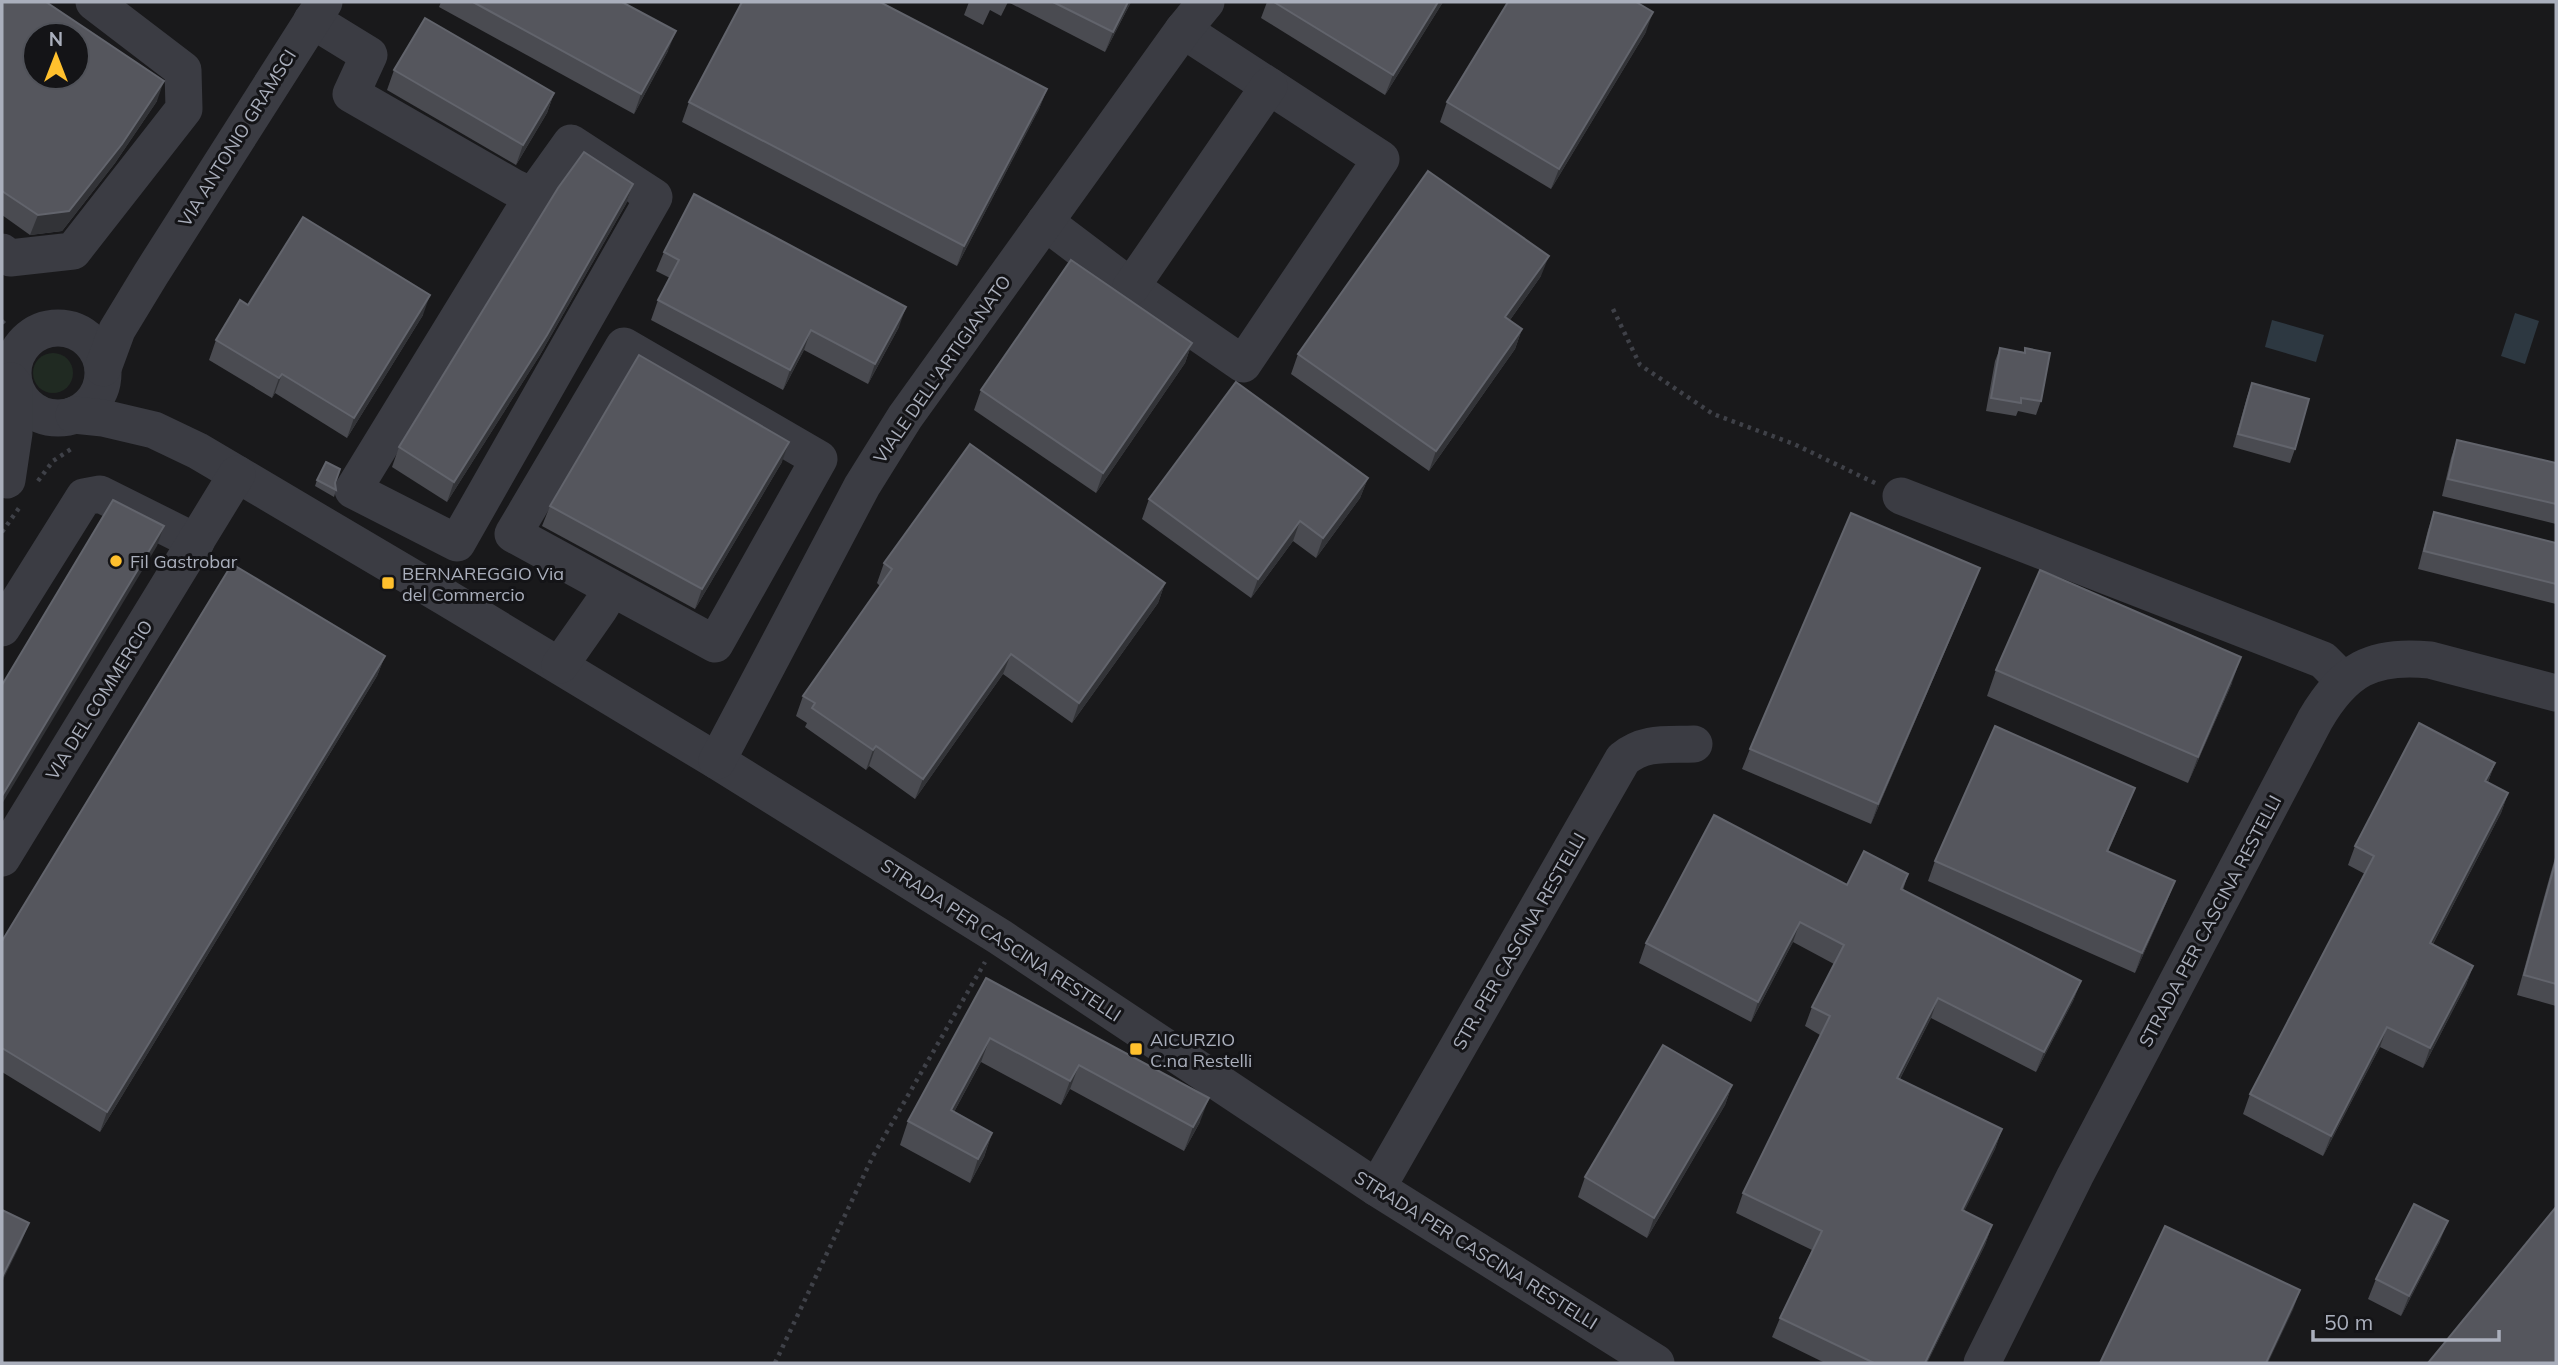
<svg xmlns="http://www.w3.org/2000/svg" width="2558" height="1365" viewBox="0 0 2558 1365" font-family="Mulish,sans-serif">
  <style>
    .green { fill: #202a22 }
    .water { fill: #2d3841 }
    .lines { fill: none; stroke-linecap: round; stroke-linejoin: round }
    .path { stroke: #3f4148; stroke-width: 4.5; stroke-dasharray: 3.5 5; stroke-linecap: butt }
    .minor { stroke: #3b3c43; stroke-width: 37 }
    .wall { fill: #4a4b51 }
    .shaded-wall { fill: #323337 }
    .building { fill: #55565d; stroke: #62646c; stroke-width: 2; fill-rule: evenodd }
    .poi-dot { fill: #ffc02d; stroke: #141417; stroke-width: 2.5 }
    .labels { text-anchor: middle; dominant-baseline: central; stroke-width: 6; stroke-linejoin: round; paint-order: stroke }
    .street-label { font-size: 18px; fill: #aaafbc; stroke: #141417 }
    .poi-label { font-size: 18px; fill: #aaafbc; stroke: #141417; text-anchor: start }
  </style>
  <rect width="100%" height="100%" fill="#19191b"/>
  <circle class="green" cx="53" cy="373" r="20"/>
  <g class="water">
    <polygon points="2515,313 2539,321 2525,364 2501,356"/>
    <polygon points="2272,320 2324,335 2316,362 2265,347"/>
  </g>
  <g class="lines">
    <g class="path">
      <polyline points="1613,309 1640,365 1713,414 1794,444 1877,484"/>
      <polyline points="2,323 7,318"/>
      <polyline points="38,481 53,461 74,447"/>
      <polyline points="2,532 19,508"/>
      <polyline points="775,1363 873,1156 985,962"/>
    </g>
    <g class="minor">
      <polyline points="312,20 369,55 351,94 513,187 533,196 571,143 654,197 457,543 353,490 533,196"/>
      <polyline points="1045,222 1131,287 1243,364 1381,159 1183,30"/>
      <polyline points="2,252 10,258 73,251 184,109 183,70 94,2"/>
      <polyline points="1131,287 1269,86"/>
      <circle cx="58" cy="373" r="45"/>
      <polyline points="103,368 117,330 151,274 324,2"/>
      <polyline points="74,415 103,418 154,430 198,451 445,597 717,761 1000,937 1377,1188 1656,1363"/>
      <polyline points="7,480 14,433 14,385 11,381"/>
      <polyline points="1901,496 2323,660 2343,680"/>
      <polyline points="2,628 84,497 100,494 196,542"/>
      <polyline points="560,665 600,608 612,588 513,534 624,346 819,459 715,644 612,588"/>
      <polyline points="717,761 862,486 905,417 1183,30 1206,2"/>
      <polyline points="2,858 237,474"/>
      <path d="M1377,1188L1623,759C1645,741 1667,745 1694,744"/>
      <path d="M1982,1363L2075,1176L2315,720C2344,670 2372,654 2430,660L2556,693"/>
    </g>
  </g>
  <g class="wall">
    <polygon points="2,2 157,101 115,163 62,231 30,235 2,215"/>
    <polygon points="441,2 622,2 668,51 634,114 439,7"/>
    <polygon points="969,2 1131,2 1105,52 1008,2 1001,16 990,10 983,25 964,15"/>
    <polygon points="1267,2 1443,2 1385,95 1261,18"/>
    <polygon points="1646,32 1551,189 1440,122 1447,102"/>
    <polygon points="394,70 554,93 547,113 516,165 387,90"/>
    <polygon points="1047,89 1039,109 957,266 682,122 689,102"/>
    <polygon points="633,184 626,204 540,355 447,502 392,467 399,447"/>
    <polygon points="664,252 899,327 868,384 804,350 783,390 651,320 658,300 670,278 656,271"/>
    <polygon points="1541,276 1510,320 1522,329 1515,349 1429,471 1291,374 1298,354"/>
    <polygon points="248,305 423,315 347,438 275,393 272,398 209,360 216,340"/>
    <polygon points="1192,343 1185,363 1096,493 974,410 981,390"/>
    <polygon points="2000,348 2024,352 2025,348 2041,401 2036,415 2018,411 2016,416 1986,411 1995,361"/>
    <polygon points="2252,383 2295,449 2290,463 2233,447 2247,397"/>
    <polygon points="2457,440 2556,463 2556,524 2442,496 2451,458"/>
    <polygon points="782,462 695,609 542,526 550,506"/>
    <polygon points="1368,478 1360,498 1316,558 1293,541 1251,598 1142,519 1149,499"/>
    <polygon points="317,480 335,483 336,490 334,497 315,486"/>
    <polygon points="2434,512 2556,543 2556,604 2418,569 2428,530"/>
    <polygon points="884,563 1165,583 1158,603 1072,723 1003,674 915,799 869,766 866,770 805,727 807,723 796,716 803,696 880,586 877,583"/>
    <polygon points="1980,568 1972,588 1871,824 1742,769 1750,749"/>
    <polygon points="385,656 377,676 100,1132 2,1072 2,941"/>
    <polygon points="1996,670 2232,683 2188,783 1987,696"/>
    <polygon points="2495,763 2488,782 2508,793 2501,813 2433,944 2473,966 2466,985 2423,1068 2380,1047 2323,1156 2243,1114 2250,1094 2365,874 2348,865 2355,846"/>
    <polygon points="2127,808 2108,852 2175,881 2167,901 2135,973 1928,881 1935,861"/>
    <polygon points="2556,854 2556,1006 2517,995"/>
    <polygon points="1908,874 1903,890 2081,981 2073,1001 2036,1072 1931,1018 1900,1079 2002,1129 1995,1149 1964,1211 1992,1225 1985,1245 1927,1363 1825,1363 1772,1337 1780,1318 1812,1250 1736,1213 1743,1193 1820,1035 1805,1026 1812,1007 1834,964 1793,942 1751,1022 1639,963 1646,943 1847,885"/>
    <polygon points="986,978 1200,1122 1184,1151 1070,1089 1061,1105 981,1062 954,1112 992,1133 984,1157 970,1183 900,1145 908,1121"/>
    <polygon points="1732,1085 1725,1105 1647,1238 1578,1197 1585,1177"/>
    <polygon points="2440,1241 2401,1316 2368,1299 2376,1279"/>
  </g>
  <g class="shaded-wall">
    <polygon points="1128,2 1131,2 1105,52 1113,32"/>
    <polygon points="1438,2 1443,2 1385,95 1393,75"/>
    <polygon points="1653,12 1646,32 1551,189 1559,169"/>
    <polygon points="676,31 668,51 634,114 641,94"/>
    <polygon points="164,81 157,101 115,163 62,231 30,235 38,215"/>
    <polygon points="1047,89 1039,109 957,266 964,246"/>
    <polygon points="554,93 547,113 516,165 523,145"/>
    <polygon points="633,184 626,204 540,355 447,502 454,482"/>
    <polygon points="1549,256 1541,276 1498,337 1505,317"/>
    <polygon points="430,295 423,315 347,438 354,418"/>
    <polygon points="906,307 899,327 868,384 875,364"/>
    <polygon points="1522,329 1515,349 1429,471 1436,451"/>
    <polygon points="811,330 804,350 783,390 790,370"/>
    <polygon points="1192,343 1185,363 1096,493 1103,473"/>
    <polygon points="282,374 275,393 272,398 279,378"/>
    <polygon points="789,442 782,462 695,609 702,589"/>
    <polygon points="1368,478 1360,498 1316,558 1323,538"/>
    <polygon points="1300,521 1293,541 1251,598 1258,579"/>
    <polygon points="164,526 157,546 2,804 2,796"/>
    <polygon points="1980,568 1972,588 1871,824 1878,804"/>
    <polygon points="1165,583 1158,603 1072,723 1079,703"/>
    <polygon points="1011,654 1003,674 915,799 923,779"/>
    <polygon points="385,656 377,676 100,1132 107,1112"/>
    <polygon points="2241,657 2232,683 2188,783 2198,757"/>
    <polygon points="876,746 869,766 866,770 873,750"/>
    <polygon points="2495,763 2488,782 2485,781"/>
    <polygon points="2135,788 2127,808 2099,871 2107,851"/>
    <polygon points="2508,793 2501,813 2423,963 2430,943"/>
    <polygon points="2175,881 2167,901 2135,973 2142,953"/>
    <polygon points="1800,922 1793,942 1751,1022 1758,1002"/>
    <polygon points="2473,966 2466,985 2423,1068 2430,1048"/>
    <polygon points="2081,981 2073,1001 2036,1072 2044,1052"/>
    <polygon points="1938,998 1931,1018 1890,1098 1897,1078"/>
    <polygon points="2387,1027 2380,1047 2323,1156 2331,1136"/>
    <polygon points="990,1038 981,1062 942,1134 951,1110"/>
    <polygon points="1079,1065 1070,1089 1061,1105 1070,1081"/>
    <polygon points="1732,1085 1725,1105 1647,1238 1654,1218"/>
    <polygon points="1209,1098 1200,1122 1184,1151 1193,1127"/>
    <polygon points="2002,1129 1995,1149 1955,1230 1962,1210"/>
    <polygon points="992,1133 984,1157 970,1183 978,1159"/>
    <polygon points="2448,1221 2440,1241 2401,1316 2409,1296"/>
    <polygon points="29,1223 21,1243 2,1282 2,1277"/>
    <polygon points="1992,1225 1985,1245 1927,1363 1925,1363"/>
    <polygon points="2300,1290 2293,1310 2268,1363 2266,1363"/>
  </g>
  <g class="building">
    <path d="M2,2H46L164,81L122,144L69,211L38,215L2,191ZM35,35H77V77H35Z"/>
    <polygon points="473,2 622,2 676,31 641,94"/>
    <polygon points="742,2 880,2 1047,89 964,246 689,102"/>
    <polygon points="1053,2 1128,2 1113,32"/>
    <polygon points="1274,2 1438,2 1393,75"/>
    <polygon points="1508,2 1636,2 1653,12 1559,169 1447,102"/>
    <polygon points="425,18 554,93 523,145 394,70"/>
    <polygon points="584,152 633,184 547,335 454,482 399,447 558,188"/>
    <polygon points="1428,171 1549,256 1505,317 1522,329 1436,451 1298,354"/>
    <polygon points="694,194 906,307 875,364 811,330 790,370 658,300 679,260 664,252"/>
    <polygon points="303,217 430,295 354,418 282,374 279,378 216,340 240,300 248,305"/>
    <polygon points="1071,260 1192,343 1103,473 981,390"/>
    <polygon points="2000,348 2025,353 2025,348 2050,353 2041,401 2021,398 2021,403 1991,398"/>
    <polygon points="639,355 789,442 702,589 550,506"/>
    <polygon points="1236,382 1368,478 1323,538 1300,521 1258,579 1149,499"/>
    <polygon points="2252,383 2309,399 2295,449 2238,434"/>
    <polygon points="2457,440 2556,463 2556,504 2448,479"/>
    <polygon points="970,444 1165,583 1079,703 1011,654 923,779 876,746 873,750 812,708 815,703 803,696 892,569 884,563"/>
    <polygon points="326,462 340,469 335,483 336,490 317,480"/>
    <polygon points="113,500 164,526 2,796 2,685"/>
    <polygon points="2434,512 2556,543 2556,584 2424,551"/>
    <polygon points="1851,513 1980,568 1878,804 1750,749"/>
    <polygon points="232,564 385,656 107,1112 2,1048 2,941"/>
    <polygon points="2040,570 2241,657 2198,757 1996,670"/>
    <polygon points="2419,723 2495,763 2485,781 2508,793 2430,943 2473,966 2430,1048 2387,1027 2331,1136 2250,1094 2374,856 2355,846"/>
    <polygon points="1995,726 2135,788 2107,851 2175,881 2142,953 1935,861"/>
    <polygon points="1714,815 1847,885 1864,851 1908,874 1901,889 2081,981 2044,1052 1938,998 1897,1078 2002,1129 1962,1210 1992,1225 1925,1363 1874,1363 1780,1318 1822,1231 1743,1193 1830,1016 1812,1007 1844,945 1800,922 1758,1002 1646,943"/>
    <polygon points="2556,860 2556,984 2524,975"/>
    <polygon points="986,978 1209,1098 1193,1127 1079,1065 1070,1081 990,1038 951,1110 992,1133 978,1159 908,1121"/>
    <polygon points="1663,1045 1732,1085 1654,1218 1585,1177"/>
    <polygon points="2414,1204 2448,1221 2409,1296 2376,1279"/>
    <polygon points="2556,1207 2556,1363 2428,1363"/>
    <polygon points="2,1210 29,1223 2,1277"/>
    <polygon points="2165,1226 2300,1290 2266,1363 2100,1363"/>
  </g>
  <g class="poi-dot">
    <circle cx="116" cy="561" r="7"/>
    <rect x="381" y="576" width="14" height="14" rx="3.5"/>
    <rect x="1129" y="1042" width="14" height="14" rx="3.5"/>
  </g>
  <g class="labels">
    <g class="street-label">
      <text transform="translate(237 138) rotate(-58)">VIA ANTONIO GRAMSCI</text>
      <text transform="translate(942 369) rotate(-55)">VIALE DELL'ARTIGIANATO</text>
      <text transform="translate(99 700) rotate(-58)">VIA DEL COMMERCIO</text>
      <text transform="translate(2210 921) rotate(-62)">STRADA PER CASCINA RESTELLI</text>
      <text transform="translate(1001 940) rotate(33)">STRADA PER CASCINA RESTELLI</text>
      <text transform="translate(1519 941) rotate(-60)">STR. PER CASCINA RESTELLI</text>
      <text transform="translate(1476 1250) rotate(32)">STRADA PER CASCINA RESTELLI</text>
    </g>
    <g class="poi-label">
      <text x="130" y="561">Fil Gastrobar</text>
      <text x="402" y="573">BERNAREGGIO Via<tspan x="402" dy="21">del Commercio</tspan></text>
      <text x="1150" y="1039">AICURZIO<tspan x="1150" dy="21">C.na Restelli</tspan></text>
    </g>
  </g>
  <rect width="2558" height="1365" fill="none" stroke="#aaafbc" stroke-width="7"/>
  <g transform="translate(56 56)"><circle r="33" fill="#141417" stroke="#505259" stroke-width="2"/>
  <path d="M0-5L12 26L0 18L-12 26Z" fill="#ffc02d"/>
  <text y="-10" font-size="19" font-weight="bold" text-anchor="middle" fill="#aaafbc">N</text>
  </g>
  <path d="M2313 1330v10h186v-10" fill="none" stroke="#aaafbc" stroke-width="3.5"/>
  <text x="2324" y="1330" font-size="21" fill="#aaafbc" stroke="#141417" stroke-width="5" paint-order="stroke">50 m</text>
</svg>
